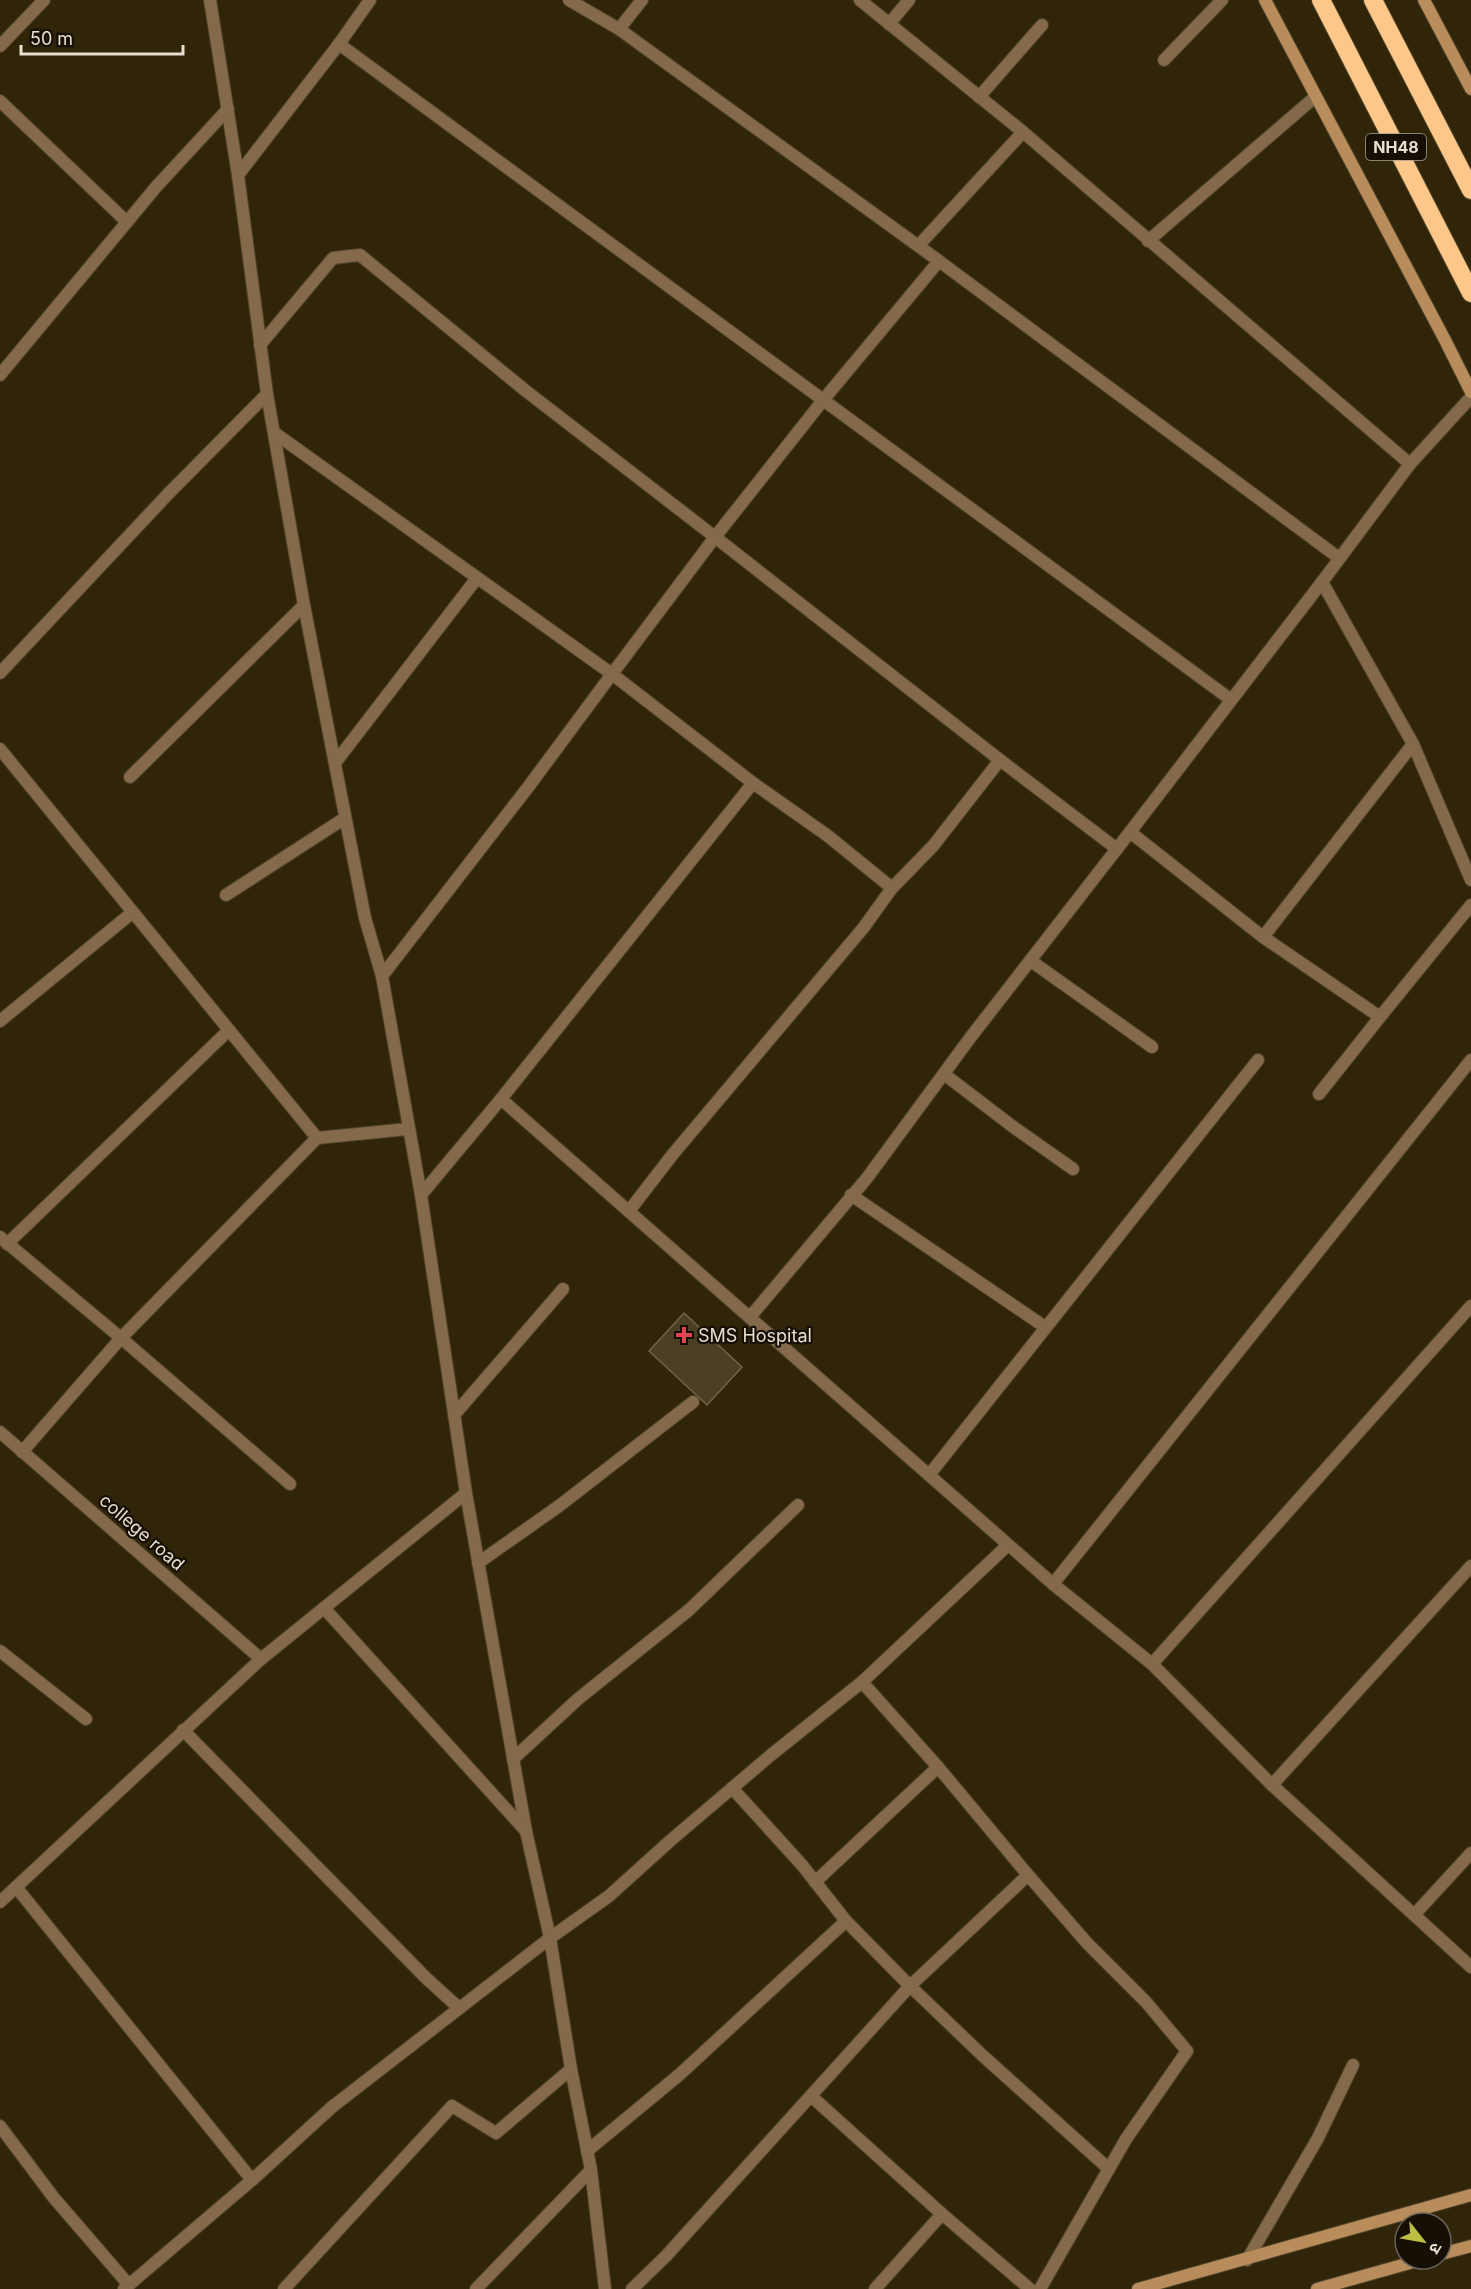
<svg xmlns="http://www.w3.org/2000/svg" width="1471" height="2289" viewBox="0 0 1471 2289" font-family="Inter,'Noto Sans Devanagari',sans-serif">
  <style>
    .building { fill: #4c3f23; stroke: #716346; stroke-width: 1.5 }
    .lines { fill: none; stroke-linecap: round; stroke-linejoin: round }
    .street-casing { stroke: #4e4329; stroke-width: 14 }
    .secondary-casing { stroke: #4e4329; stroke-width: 14 }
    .highway-casing { stroke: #4e4329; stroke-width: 20 }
    .street { stroke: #84694a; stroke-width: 12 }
    .secondary { stroke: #b98d5b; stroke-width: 12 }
    .highway { stroke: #fdc789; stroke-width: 18 }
    .health-dot { fill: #e0444e; stroke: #150f05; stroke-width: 2 }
    .labels { text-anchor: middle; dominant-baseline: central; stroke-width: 4.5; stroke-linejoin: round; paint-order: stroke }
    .shield { fill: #150f05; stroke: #a8a192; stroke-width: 1.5 }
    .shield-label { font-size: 16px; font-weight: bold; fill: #e7dfcf }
    .poi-label { font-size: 18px; fill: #e7dfcf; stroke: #150f05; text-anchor: start }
    .street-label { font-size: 18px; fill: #e7dfcf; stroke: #150f05 }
  </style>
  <rect width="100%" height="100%" fill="#312509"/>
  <polygon class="building" points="684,1313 742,1367 707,1405 649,1351"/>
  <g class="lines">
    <g class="street-casing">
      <g id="street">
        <polyline points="210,0 238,175 267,394 304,605 365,918 382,976 421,1195 466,1493 526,1831 550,1938 571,2069 591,2170 605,2289"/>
        <polyline points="569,0 619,29 939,261 824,399 715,537 1000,760"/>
        <polyline points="860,0 1023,132 1410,464"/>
        <polyline points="889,24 909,0"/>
        <polyline points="619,29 642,0"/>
        <polyline points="339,44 1230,699"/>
        <polyline points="0,46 44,0"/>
        <polyline points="1164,60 1222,0"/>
        <polyline points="979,97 1042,25"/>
        <polyline points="0,101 127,222"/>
        <polyline points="238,175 339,44 370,0"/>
        <polyline points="1148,241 1315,97"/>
        <polyline points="919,245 1023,132"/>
        <polyline points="939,261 1339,558"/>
        <polyline points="260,345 333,258 360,255 526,391 715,537 612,674 276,434"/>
        <polyline points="0,375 156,187 228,109"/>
        <polyline points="1471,397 1410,464 1322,582 1413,744 1471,880"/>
        <polyline points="1322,582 1130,832 1263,937 1413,744"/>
        <polyline points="0,673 168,494 267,394"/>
        <polyline points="0,749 317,1138"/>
        <polyline points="335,763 477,578"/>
        <polyline points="130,777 304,605"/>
        <polyline points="892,888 933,846 1000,760 1117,849"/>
        <polyline points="226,895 345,818"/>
        <polyline points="1263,937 1380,1017 1471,905"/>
        <polyline points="1031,961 1152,1047"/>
        <polyline points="382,976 529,786 612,674 753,783 501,1099 421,1195"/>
        <polyline points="0,1021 133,912"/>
        <polyline points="944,1074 1012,1126 1073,1169"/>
        <polyline points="1319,1094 1380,1017"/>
        <polyline points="501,1099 1053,1584 1152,1664 1272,1785 1471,1967"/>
        <polyline points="851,1195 1045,1327"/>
        <polyline points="629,1211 673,1154 864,927 892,888 828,836 753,783"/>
        <polyline points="0,1237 121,1338 290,1484"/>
        <polyline points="7,1244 229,1030"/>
        <polyline points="750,1317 867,1178 970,1038 1130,832"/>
        <polyline points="454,1415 563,1289"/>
        <polyline points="0,1432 261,1659"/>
        <polyline points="22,1452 121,1338 317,1138 408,1129"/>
        <polyline points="929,1475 1258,1060"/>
        <polyline points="478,1563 559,1506 693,1402"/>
        <polyline points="1053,1584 1471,1060"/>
        <polyline points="324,1608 526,1831"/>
        <polyline points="0,1651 86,1719"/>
        <polyline points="1152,1664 1471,1306"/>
        <polyline points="183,1730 426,1978 459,2008"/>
        <polyline points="513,1759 578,1699 689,1610 798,1505"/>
        <polyline points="1272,1785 1471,1566"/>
        <polyline points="1028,1875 1087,1943 1146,2002 1187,2051 1126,2139 1040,2289"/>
        <polyline points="815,1882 938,1767 862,1682"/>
        <polyline points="16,1887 252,2180"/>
        <polyline points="0,1902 261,1659 466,1493"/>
        <polyline points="1414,1915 1471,1853"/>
        <polyline points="846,1921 910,1986 1028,1875 938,1767"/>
        <polyline points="811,2096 942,2214 1030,2289"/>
        <polyline points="0,2126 54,2198 129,2285"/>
        <polyline points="587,2151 679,2075 846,1921 802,1865 732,1788"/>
        <polyline points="1247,2260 1318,2138 1353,2065"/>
        <polyline points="124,2289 252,2180 332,2107 550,1938 609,1896 671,1840 771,1755 862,1682 1008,1545"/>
        <polyline points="284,2289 452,2106 496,2133 571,2069"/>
        <polyline points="476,2289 591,2170"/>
        <polyline points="632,2289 666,2256 910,1986 982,2055 1109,2169"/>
        <polyline points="875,2289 942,2214"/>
      </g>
    </g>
    <g class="secondary-casing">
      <g id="secondary">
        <polyline points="1265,0 1445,340 1471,392"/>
        <polyline points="1424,0 1471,89"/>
        <polyline points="1441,2254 1471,2246"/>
        <polyline points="1138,2289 1471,2195"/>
        <polyline points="1317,2289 1424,2259"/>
      </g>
    </g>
    <g class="highway-casing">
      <g id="highway">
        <polyline points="1321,0 1471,293"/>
        <polyline points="1373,0 1471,190"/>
      </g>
    </g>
    <use href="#street" class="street"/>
    <use href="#secondary" class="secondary"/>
    <use href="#highway" class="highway"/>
  </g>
  <path class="health-dot" d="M681 1326h6v6h6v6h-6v6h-6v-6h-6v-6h6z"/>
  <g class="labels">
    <rect class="shield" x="1366" y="134" width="60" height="26" rx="4.5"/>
    <g class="shield-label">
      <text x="1396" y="147">NH48</text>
    </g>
    <g class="poi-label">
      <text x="698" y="1335">SMS Hospital</text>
    </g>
    <g class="street-label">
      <text transform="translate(142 1532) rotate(41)">college road</text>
    </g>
  </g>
  <g transform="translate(1423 2241) rotate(121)"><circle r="28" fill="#150f05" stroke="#696256" stroke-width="1.5"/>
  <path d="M0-4.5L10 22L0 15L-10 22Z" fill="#bdbf43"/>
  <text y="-9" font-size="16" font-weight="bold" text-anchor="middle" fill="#e7dfcf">उ</text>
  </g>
  <path d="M21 45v9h162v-9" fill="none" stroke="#e7dfcf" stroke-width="3"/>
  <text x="30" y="45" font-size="18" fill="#e7dfcf" stroke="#150f05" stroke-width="4.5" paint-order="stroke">50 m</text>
</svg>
